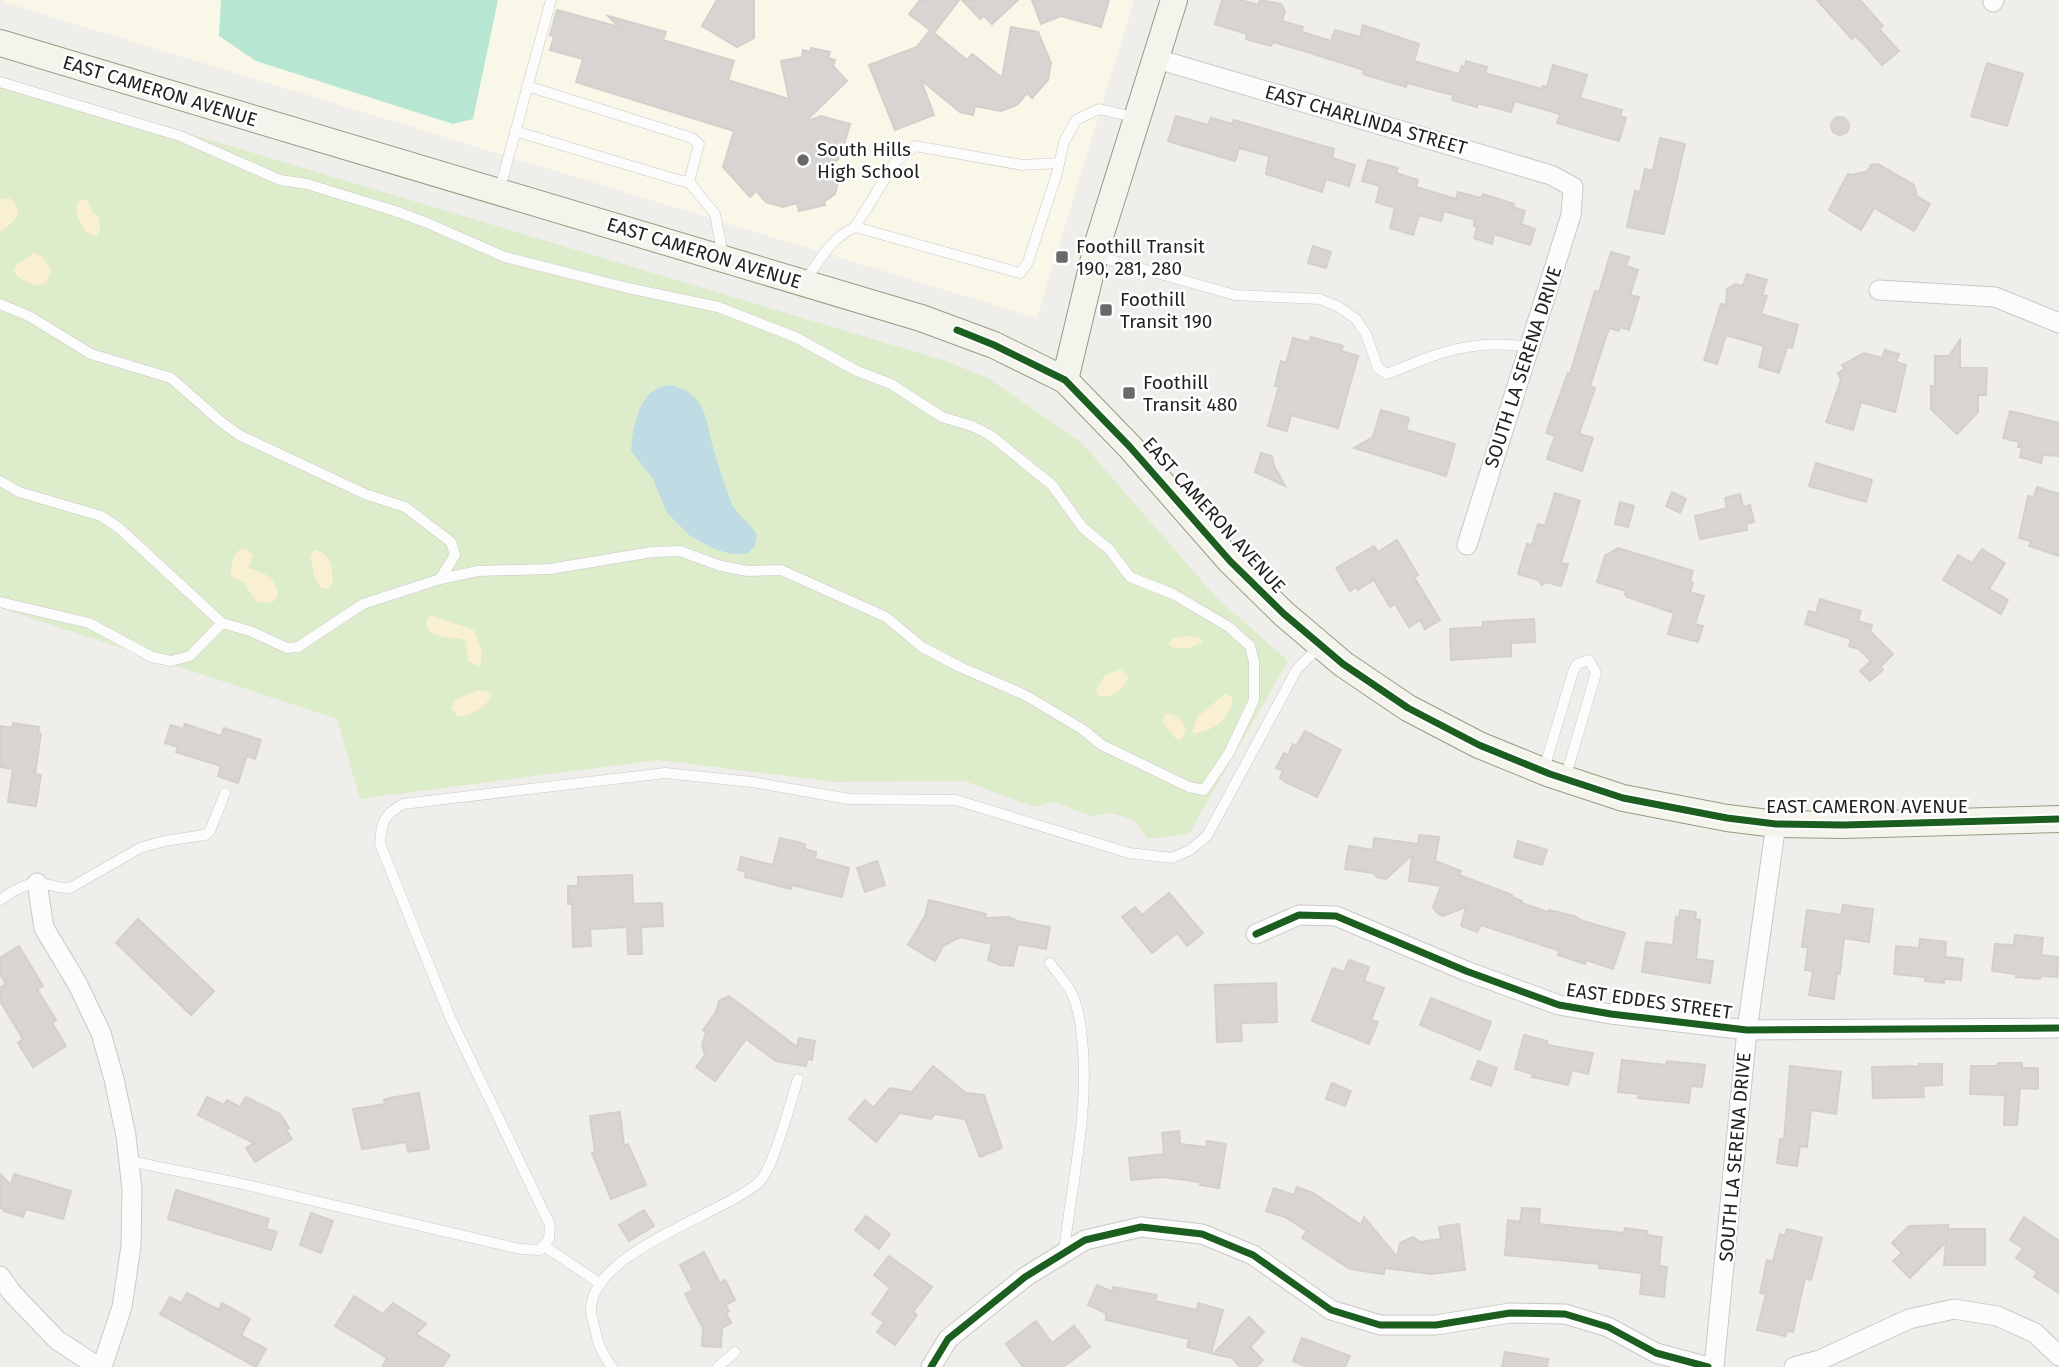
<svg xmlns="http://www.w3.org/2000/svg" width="2059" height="1367" viewBox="0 0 2059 1367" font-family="'Fira Sans',sans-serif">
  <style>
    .education { fill: #f8f7e8 }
    .grass { fill: #ddeccb }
    .sand { fill: #f8f0d0 }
    .pitch { fill: #b7e6d2 }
    .water { fill: #bfdbe3 }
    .building { fill: #d7d4d2; stroke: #d3d0cc; stroke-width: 2 }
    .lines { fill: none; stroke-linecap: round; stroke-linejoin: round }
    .service-casing { stroke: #c9c8c7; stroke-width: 11 }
    .minor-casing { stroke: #c9c8c7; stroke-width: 21 }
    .secondary-casing { stroke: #999a82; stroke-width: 28 }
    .service { stroke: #fdfcfc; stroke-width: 10 }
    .minor { stroke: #fdfcfc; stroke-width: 19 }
    .secondary { stroke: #f4f4ed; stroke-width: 26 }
    .cycleway-casing { stroke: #fff; stroke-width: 11 }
    .cycleway { stroke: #1b5e20; stroke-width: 7 }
    .poi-dot { fill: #6a6968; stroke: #fff; stroke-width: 2.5 }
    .labels { text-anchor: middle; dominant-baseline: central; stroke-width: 5; stroke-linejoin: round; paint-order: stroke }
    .street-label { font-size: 19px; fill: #222; stroke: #fff }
    .poi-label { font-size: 19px; fill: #222; stroke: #fff; text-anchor: start }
  </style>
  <rect width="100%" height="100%" fill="#f0eeeb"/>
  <polygon class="education" points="3,0 1134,0 1037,318 3,2"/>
  <polygon class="grass" points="0,77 946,361 988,378 1082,443 1215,596 1288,661 1189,834 1148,839 1134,820 1110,813 1092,816 1053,802 1034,807 965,781 835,782 657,760 360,799 337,719 0,608"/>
  <g class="sand">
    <path d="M9,198C27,213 14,222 0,232V199Z"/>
    <path d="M80,199C89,199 91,205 92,212L99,217L100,231L96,236L86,232C80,221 72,211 80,199Z"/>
    <polygon points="34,253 43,257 51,270 47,282 37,286 19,278 14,271 17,264"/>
    <path d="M245,549L253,555L248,568C264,573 276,576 278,595L272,603L257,602L243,582L230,576L233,558L239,550Z"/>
    <path d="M315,550C333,555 331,567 333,583L327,589L320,587L315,578L310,556Z"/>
    <path d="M433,616L474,630L482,653L480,667L468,661L466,641C454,636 441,639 429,632L426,624L428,617Z"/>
    <path d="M1185,636L1200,638L1203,641C1196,648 1175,652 1168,644L1172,639Z"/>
    <path d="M1120,669L1129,677C1124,689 1111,700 1098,696L1096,689L1105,675Z"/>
    <path d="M478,690L492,693C489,706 471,716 458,717L451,708L455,700Z"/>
    <path d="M1225,694L1232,697C1233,718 1211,733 1192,733L1197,717Z"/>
    <path d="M1165,714C1176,713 1182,720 1186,730L1182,739H1176L1162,721Z"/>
  </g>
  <polygon class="pitch" points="221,0 498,0 473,119 453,124 256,61 219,36"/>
  <path class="water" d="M669,385C707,392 706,422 714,451C719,468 725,485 731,502C735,514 751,523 757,535L755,546L747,554H732L714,549L689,535L667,513L653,479L631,451C633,425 639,389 669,385Z"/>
  <g class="building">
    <polygon points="717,0 754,0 754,38 737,47 702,26"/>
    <polygon points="920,0 959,0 934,33 967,60 972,54 1002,78 1011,27 1038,32 1051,63 1048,80 1032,98 1027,93 1017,105 1001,111 975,106 973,115 960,112 921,80 934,115 895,130 869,65 917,47 930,30 909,14"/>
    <polygon points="962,0 1018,0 992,24 984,16 980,19"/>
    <polygon points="1032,0 1109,0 1101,27 1061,16 1041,24"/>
    <polygon points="1222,0 1241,0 1258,5 1260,0 1281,4 1285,11 1282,21 1303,27 1302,32 1331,41 1335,30 1360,37 1363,25 1419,44 1414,61 1459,74 1462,66 1465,67 1466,61 1487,67 1485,73 1542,89 1543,86 1547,87 1553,65 1587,75 1580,98 1622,110 1620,116 1626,118 1619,141 1557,123 1560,114 1515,101 1511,112 1478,103 1477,107 1452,100 1453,95 1407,83 1406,87 1363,74 1364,70 1304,51 1273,42 1271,46 1246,39 1247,34 1215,24"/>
    <polygon points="1817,0 1860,0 1883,26 1879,29 1899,51 1882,65 1863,43 1855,36 1852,39"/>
    <polygon points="557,10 619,27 608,16 666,32 663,40 734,61 728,80 789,99 781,61 802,57 803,50 810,52 811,48 830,52 828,58 835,60 833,66 847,81 805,122 821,116 850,124 841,156 829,168 835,174 833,180 838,182 835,194 824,202 825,205 799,211 797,203 783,207 766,202 756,191 750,197 723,167 734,131 576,82 583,59 550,50 554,36 550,35"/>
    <polygon points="1987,63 2023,74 2007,126 1971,116"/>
    <polygon points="1176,116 1208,125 1211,118 1232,124 1234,120 1334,149 1332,158 1355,165 1349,186 1326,179 1322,192 1266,174 1269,156 1239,148 1235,161 1168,141"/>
    <circle cx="1840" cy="126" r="9"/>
    <polygon points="1660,138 1685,144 1664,234 1627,227 1635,191 1640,192 1645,169 1653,171"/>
    <polygon points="1368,160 1398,168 1396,173 1418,180 1416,187 1456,199 1458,192 1481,198 1483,194 1514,204 1513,207 1525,211 1521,224 1535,229 1530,245 1494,234 1492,244 1474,238 1477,227 1474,226 1475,220 1444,211 1441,221 1419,215 1413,235 1390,228 1395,208 1376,202 1380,186 1362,181"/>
    <polygon points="1878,164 1914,185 1917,196 1930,204 1914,231 1874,208 1861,230 1829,210 1848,174 1852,175 1868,171 1871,165"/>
    <polygon points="1313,246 1331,252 1326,268 1308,263"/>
    <polygon points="1611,252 1629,257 1626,266 1638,270 1630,295 1639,297 1629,330 1620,327 1619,331 1609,328 1590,386 1595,388 1579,434 1593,438 1582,471 1547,459 1555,436 1546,433 1568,373 1570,374 1595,291 1599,292"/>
    <polygon points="1747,274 1767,280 1762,295 1767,296 1761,314 1798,325 1792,348 1787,347 1779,373 1759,367 1764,346 1726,335 1717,364 1704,360 1721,304 1726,305 1727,289 1735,284 1743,286"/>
    <polygon points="1311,337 1343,346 1341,351 1358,356 1338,428 1291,415 1287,431 1268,426 1279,386 1275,386 1281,361 1286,363 1293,338 1309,342"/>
    <polygon points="1960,340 1960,368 1987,368 1986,395 1978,395 1978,412 1957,434 1931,409 1931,386 1935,387 1935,356 1949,356"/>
    <polygon points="1885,350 1899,354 1896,362 1906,365 1895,412 1861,402 1853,430 1826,422 1841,380 1838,373 1845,369 1842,365 1864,353 1882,358"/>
    <polygon points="1381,410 1409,418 1406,430 1455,444 1446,476 1354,448 1373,437"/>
    <polygon points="2010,411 2059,423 2059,456 2043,455 2041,463 2020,457 2022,448 2018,447 2019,442 2003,438"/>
    <polygon points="1261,453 1272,456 1274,466 1285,486 1255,472"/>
    <polygon points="1816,463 1872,480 1866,502 1809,486"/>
    <polygon points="2037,487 2059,494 2059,556 2029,546 2031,541 2019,538 2028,496 2034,497"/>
    <polygon points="1672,492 1686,499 1680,513 1666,506"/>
    <polygon points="1555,493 1580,501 1561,563 1568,564 1561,586 1546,582 1542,585 1538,580 1518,574 1527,544 1532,545 1538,524 1545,526"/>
    <polygon points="1740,494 1743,507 1750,505 1754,522 1746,524 1747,530 1700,539 1695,516 1727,508 1725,498"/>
    <polygon points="1620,502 1634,506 1628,527 1615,524"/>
    <polygon points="1397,540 1418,575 1414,577 1440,620 1425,629 1420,620 1409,627 1395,604 1390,607 1374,580 1358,590 1356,587 1350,591 1336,568 1374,546 1378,552"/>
    <polygon points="1618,548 1693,571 1690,582 1693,583 1690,592 1704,596 1695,624 1703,626 1698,642 1668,634 1674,613 1627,597 1625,594 1626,591 1597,582 1605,556"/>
    <polygon points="1982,549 2005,563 1989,589 2008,600 2001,614 1943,580 1958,555 1972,563"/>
    <polygon points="1820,599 1861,611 1858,621 1872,625 1870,631 1893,654 1880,667 1883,670 1870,681 1860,671 1871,661 1859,649 1849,646 1851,639 1805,624 1809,611 1816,613"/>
    <polygon points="1534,619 1535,642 1511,643 1511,656 1451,660 1450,629 1483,627 1483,622"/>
    <polygon points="13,723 39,727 38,733 41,734 35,774 41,775 36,806 8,802 13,769 0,767 0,726 12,728"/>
    <polygon points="185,724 221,736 224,728 261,740 255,759 247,756 238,783 218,776 221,766 176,752 178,747 165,743 171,725 183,729"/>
    <polygon points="1305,731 1341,750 1317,797 1285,782 1280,778 1283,771 1276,768 1284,753 1288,755 1293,744 1296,746"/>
    <polygon points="1419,835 1439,837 1435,861 1461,871 1459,875 1512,895 1512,897 1522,901 1522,903 1548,912 1549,910 1574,916 1583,921 1625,933 1613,969 1586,960 1585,964 1558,955 1560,951 1481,925 1477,932 1461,926 1466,907 1443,916 1438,914 1433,907 1441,886 1409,881 1412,855 1386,879 1377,877 1373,873 1345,869 1349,846 1373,850 1374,838 1418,844"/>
    <polygon points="780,838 805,844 804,849 816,852 815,859 849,868 842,897 792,885 791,889 745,877 746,872 738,870 741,857 773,865"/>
    <polygon points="1518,841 1547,850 1542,865 1514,857"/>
    <polygon points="877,861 885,885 865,892 857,868"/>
    <polygon points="632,875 633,904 662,903 663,926 641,927 642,954 628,954 627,927 590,929 591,946 573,947 572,904 568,904 568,886 578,886 578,877"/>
    <polygon points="1169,893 1203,933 1187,946 1177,933 1152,953 1122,917 1135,907 1142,915"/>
    <polygon points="929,900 986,914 985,918 1009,917 1017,921 1050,927 1046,949 1018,944 1013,966 1000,965 988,960 992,944 960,937 943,946 935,961 908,945 925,916"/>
    <polygon points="1843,905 1873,909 1869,942 1844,938 1840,974 1837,973 1834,999 1809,995 1813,971 1805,970 1808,947 1802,947 1807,910 1841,915"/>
    <polygon points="1680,910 1696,912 1695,919 1700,920 1696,959 1713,961 1710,983 1642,972 1646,942 1673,945 1676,917 1679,918"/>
    <polygon points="138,919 214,991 191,1015 116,943"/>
    <polygon points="2015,935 2043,938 2041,955 2058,957 2057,977 2041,976 2040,979 2016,977 2016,974 1992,971 1995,944 2014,945"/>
    <polygon points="1920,939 1946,942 1945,957 1963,959 1961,980 1944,979 1944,983 1925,981 1925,977 1894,974 1896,946 1919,948"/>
    <polygon points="19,946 43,986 37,989 56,1020 52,1023 66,1046 33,1067 18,1043 23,1039 0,1001 0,988 6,984 0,974 0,958"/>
    <polygon points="1349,960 1369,967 1364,981 1384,988 1371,1020 1378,1022 1369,1044 1312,1021 1333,968 1344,972"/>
    <polygon points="1276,983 1277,1022 1241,1023 1242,1041 1217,1042 1215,985"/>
    <polygon points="729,996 797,1047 799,1038 815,1041 812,1060 807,1059 806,1066 776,1061 746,1039 715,1081 696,1067 705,1055 702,1045 706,1032 703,1030 716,1012 719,1001"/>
    <polygon points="1431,998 1491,1022 1480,1050 1420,1025"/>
    <polygon points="1524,1035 1547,1041 1547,1045 1593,1053 1588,1074 1572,1070 1568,1085 1532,1077 1533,1074 1515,1069"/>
    <polygon points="1622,1060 1666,1065 1667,1061 1705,1065 1702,1087 1691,1086 1689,1103 1638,1098 1639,1094 1618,1092"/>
    <polygon points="1478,1061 1497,1068 1491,1086 1471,1079"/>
    <polygon points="1998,1063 2022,1063 2022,1068 2038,1068 2038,1089 2020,1088 2017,1125 2004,1125 2005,1095 1970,1094 1971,1066 1997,1066"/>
    <polygon points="1919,1064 1942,1064 1942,1085 1923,1086 1924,1097 1873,1098 1872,1067 1919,1066"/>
    <polygon points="933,1066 966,1093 984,1095 1002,1148 980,1157 965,1119 935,1114 931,1119 900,1113 876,1142 849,1119 865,1100 873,1108 890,1088 912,1092"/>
    <polygon points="1790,1066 1841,1072 1836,1114 1811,1110 1807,1147 1800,1146 1797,1166 1777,1163 1780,1139 1784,1140"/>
    <polygon points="1332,1083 1351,1091 1345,1106 1326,1099"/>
    <polygon points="419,1093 429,1149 408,1152 406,1142 362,1149 353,1109 385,1104 384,1100 390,1098"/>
    <polygon points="207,1097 224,1105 227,1100 240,1107 246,1097 280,1114 289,1128 286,1130 292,1139 255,1162 246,1148 254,1143 198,1115"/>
    <polygon points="620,1112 624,1146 628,1144 646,1185 611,1199 592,1153 595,1152 590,1116"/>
    <polygon points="1179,1131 1180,1144 1206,1147 1207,1141 1226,1144 1219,1188 1200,1185 1200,1182 1163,1177 1131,1180 1129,1158 1164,1154 1162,1133"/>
    <polygon points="0,1174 11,1185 14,1174 71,1191 63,1219 26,1209 23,1217 4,1211 4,1209 0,1208"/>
    <polygon points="1297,1187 1313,1193 1361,1225 1364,1217 1397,1257 1400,1243 1413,1237 1420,1242 1441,1239 1439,1227 1459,1224 1465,1270 1431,1274 1385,1268 1384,1274 1350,1269 1302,1238 1307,1231 1285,1217 1266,1211 1274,1188 1294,1195"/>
    <polygon points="176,1190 269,1219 266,1229 277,1232 271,1250 168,1219"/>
    <polygon points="1522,1208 1540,1209 1539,1224 1624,1233 1625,1228 1647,1231 1647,1235 1662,1237 1659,1266 1667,1267 1664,1297 1640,1294 1642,1273 1599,1268 1599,1264 1505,1255 1508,1220 1520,1222"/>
    <polygon points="644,1210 654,1226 629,1241 619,1225"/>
    <polygon points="311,1213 333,1221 321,1253 300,1245"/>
    <polygon points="866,1216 890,1234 879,1249 855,1230"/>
    <polygon points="2024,1217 2059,1241 2059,1293 2034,1277 2037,1272 2016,1258 2023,1248 2010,1240"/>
    <polygon points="1948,1225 1948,1229 1985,1229 1985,1265 1944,1265 1946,1242 1910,1278 1893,1261 1902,1253 1892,1243 1909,1226"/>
    <polygon points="1787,1229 1822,1238 1811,1280 1805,1278 1793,1332 1787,1331 1785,1336 1757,1330 1766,1294 1760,1293 1767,1260 1773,1262 1780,1234 1785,1236"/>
    <polygon points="704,1252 720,1283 725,1280 735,1300 725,1305 729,1311 726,1313 731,1323 722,1328 721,1347 702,1346 703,1328 685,1294 693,1290 680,1265"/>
    <polygon points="889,1256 932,1287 913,1312 917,1315 895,1345 877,1332 884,1322 872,1314 890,1288 874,1275"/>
    <polygon points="1097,1285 1112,1292 1113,1287 1157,1295 1155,1301 1197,1310 1198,1303 1223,1310 1211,1353 1187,1347 1189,1339 1106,1320 1106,1313 1088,1305"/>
    <polygon points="187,1293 219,1310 222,1303 250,1319 241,1335 266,1349 256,1367 160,1314 170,1297 181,1303"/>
    <polygon points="354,1296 383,1314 393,1303 426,1324 416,1334 450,1355 442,1367 382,1367 387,1358 335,1326"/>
    <polygon points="1249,1317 1264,1332 1250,1347 1263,1360 1256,1367 1240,1367 1232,1358 1213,1354"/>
    <polygon points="1036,1321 1052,1343 1074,1326 1090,1347 1063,1367 1023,1367 1006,1344"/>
    <polygon points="1302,1338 1350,1356 1345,1367 1307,1367 1293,1361"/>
    <polygon points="1505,1352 1548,1359 1547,1367 1502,1367"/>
  </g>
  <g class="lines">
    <g class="service-casing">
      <g id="service">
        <polyline points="0,82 180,136 280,180 307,184 395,211 425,222 505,257 628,288 718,307 795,337 857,371 891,384 942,417 972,426 990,435 1052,485 1083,528 1109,549 1130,577 1173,594 1229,627 1250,646 1254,661 1254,700 1229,753 1204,790 1189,787 1102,745 1082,729 1025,695 960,667 922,647 886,617 781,570 748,571 721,566 680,551 652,552 550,569 478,571 440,579 363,604 298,647 287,648 250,631 222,623 190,656 171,661 152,657 89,623 0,602"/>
        <polyline points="515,131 678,180 689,182 699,144 692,138 527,86"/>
        <polyline points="689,182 715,214 723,256"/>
        <polyline points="499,192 551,0"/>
        <polyline points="855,227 896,161 915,146 1022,165 1059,163"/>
        <path d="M1096,256L1235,295L1320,299L1339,307L1356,319L1366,334L1378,368L1387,374C1438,353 1473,338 1529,347"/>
        <path d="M805,281C820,260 831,238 855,227L1020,273L1028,262L1057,173L1064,142L1076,120L1099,109L1134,117"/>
        <polyline points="0,304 29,316 91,354 171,378 220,421 239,435 365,494 405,507 451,542 455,555 440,579"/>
        <polyline points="0,481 19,492 101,516 118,527 222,623"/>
        <polyline points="1544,769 1573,672 1577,664 1589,660 1596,673 1565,779"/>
        <path d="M0,900C10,893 24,884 36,883C46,882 57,889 70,888L140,848L164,841L205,835L210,831L225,793"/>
        <path d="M1050,963C1057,973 1067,983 1072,994C1080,1011 1082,1033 1083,1051C1088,1121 1071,1185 1064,1253"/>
        <path d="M129,1161L238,1183L520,1249L540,1250L549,1239L550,1225L450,1017L380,844C381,822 384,815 403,804L665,773L752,782L849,799L956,800L1129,853L1172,858L1190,850L1207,836L1297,669L1321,645"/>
        <polyline points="544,1246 601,1284"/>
        <path d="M612,1367C602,1354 598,1344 595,1329C594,1323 590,1314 591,1308C595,1250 721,1215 758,1183C773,1171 791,1100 798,1079"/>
        <polyline points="718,1367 735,1352"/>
      </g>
    </g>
    <g class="minor-casing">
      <g id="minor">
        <polyline points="1993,2 1994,0"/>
        <polyline points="1157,59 1551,175 1573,187 1571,215 1467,545"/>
        <polyline points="1879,290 1995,297 2059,323"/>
        <polyline points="37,883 44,928 77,983 101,1033 114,1079 126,1136 132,1189 131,1246 122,1307 102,1367"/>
        <polyline points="1256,934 1299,915 1336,916 1466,971 1559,1005 1611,1014 1747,1030 2059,1028"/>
        <polyline points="0,1276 12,1293 57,1340 98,1367"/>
        <polyline points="931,1367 948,1339 1025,1277 1085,1240 1141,1227 1202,1234 1253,1255 1331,1310 1380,1325 1436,1325 1510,1313 1565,1314 1608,1327 1656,1353 1708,1367"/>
        <polyline points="1714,1367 1747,1030 1776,824"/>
        <polyline points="1794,1367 1820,1360 1909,1319 1954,1309 1997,1316 2035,1333 2059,1356"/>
      </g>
    </g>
    <g class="secondary-casing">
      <g id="secondary">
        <polyline points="0,43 921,318 994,345 1065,380 1130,447 1230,561 1284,614 1343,664 1408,708 1479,745 1550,774 1623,798 1727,818 1776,824 1844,825 2059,819"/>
        <polyline points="1065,380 1097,246 1174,0"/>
      </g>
    </g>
    <use href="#service" class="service"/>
    <use href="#minor" class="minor"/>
    <use href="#secondary" class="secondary"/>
    <g class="cycleway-casing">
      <g id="cycleway">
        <polyline points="957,330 994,345 1065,380 1130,447 1230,561 1284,614 1343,664 1408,708 1479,745 1550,774 1623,798 1727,818 1776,824 1844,825 2059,819"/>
        <polyline points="1256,934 1299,915 1336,916 1466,971 1559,1005 1611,1014 1747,1030 2059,1028"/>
        <polyline points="931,1367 948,1339 1025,1277 1085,1240 1141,1227 1202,1234 1253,1255 1331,1310 1380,1325 1436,1325 1510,1313 1565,1314 1608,1327 1656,1353 1708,1367"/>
      </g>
    </g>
    <use href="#cycleway" class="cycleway"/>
  </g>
  <g class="poi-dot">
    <circle cx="803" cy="160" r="7"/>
    <rect x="1055" y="250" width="14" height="14" rx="3.5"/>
    <rect x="1099" y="303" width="14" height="14" rx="3.5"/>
    <rect x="1122" y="386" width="14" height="14" rx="3.5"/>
  </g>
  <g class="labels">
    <g class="street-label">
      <text transform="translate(160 91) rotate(17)">EAST CAMERON AVENUE</text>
      <text transform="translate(1366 120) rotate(16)">EAST CHARLINDA STREET</text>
      <text transform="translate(704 253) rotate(17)">EAST CAMERON AVENUE</text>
      <text transform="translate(1523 367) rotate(-72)">SOUTH LA SERENA DRIVE</text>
      <text transform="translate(1214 515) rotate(48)">EAST CAMERON AVENUE</text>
      <text x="1867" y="806">EAST CAMERON AVENUE</text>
      <text transform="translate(1649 1001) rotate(8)">EAST EDDES STREET</text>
      <text transform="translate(1735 1157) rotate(-85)">SOUTH LA SERENA DRIVE</text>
    </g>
    <g class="poi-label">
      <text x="817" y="149">South Hills<tspan x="817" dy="22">High School</tspan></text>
      <text x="1076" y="246">Foothill Transit<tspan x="1076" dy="22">190, 281, 280</tspan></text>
      <text x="1120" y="299">Foothill<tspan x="1120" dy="22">Transit 190</tspan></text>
      <text x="1143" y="382">Foothill<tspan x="1143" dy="22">Transit 480</tspan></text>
    </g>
  </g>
</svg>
